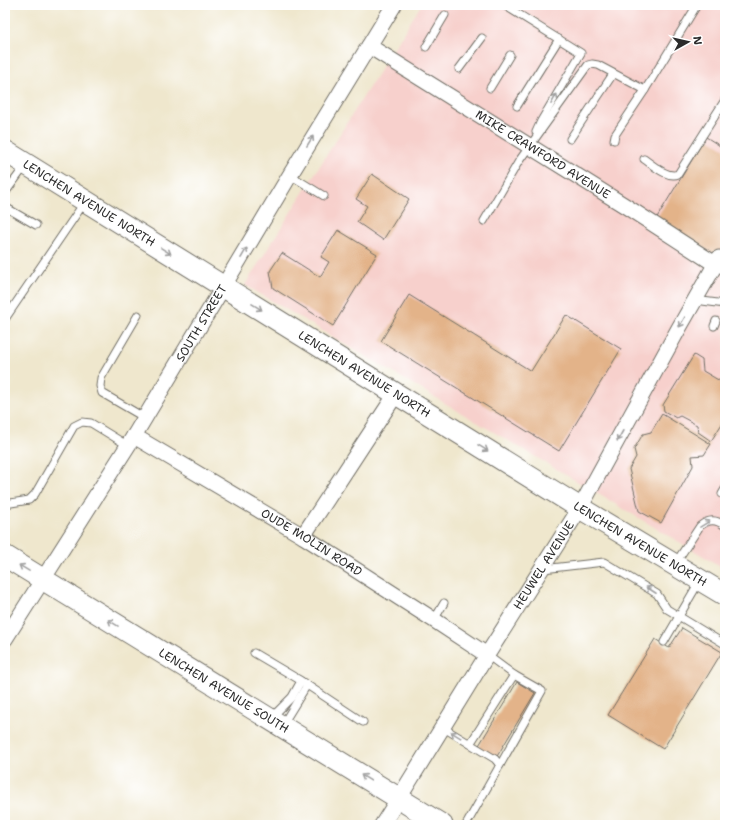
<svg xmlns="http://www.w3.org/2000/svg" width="730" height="830" viewBox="0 0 730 830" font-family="'Shantell Sans',sans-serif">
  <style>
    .built { fill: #f7d0cc }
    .building { fill: #e3b389 }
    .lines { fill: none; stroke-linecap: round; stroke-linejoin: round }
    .lane-casing { stroke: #706d64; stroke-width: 9 }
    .street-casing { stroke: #706d64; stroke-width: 17 }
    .secondary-casing { stroke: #706d64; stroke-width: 23 }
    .lane { stroke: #fff; stroke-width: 7 }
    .street { stroke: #fff; stroke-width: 15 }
    .secondary { stroke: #fff; stroke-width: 21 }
    .oneway { stroke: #a0a0a0 }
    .labels { text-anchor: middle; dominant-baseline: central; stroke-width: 4; stroke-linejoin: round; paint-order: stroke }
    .street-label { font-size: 12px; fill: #2b2b2b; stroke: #fff }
  </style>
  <rect width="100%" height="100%" fill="#fff"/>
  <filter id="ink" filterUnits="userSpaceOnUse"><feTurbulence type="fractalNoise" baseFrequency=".025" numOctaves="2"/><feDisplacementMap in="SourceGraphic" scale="8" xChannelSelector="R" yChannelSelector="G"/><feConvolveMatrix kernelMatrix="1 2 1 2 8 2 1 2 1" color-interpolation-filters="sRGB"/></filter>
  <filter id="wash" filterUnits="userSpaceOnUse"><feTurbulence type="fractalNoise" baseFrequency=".012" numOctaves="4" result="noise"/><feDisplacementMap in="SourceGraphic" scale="16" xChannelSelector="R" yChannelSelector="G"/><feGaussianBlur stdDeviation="0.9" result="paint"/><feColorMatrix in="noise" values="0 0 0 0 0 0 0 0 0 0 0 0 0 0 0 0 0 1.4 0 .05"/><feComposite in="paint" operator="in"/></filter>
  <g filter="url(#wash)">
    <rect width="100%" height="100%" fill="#efe7cd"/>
    <polygon class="built" points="421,5 725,5 725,569 245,285"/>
    <g id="blocks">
      <g class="building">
        <polygon points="706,137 725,149 725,262 656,219"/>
        <polygon points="372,174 409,199 383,240 357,222 367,206 356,199"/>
        <polygon points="338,230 377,254 333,326 273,288 270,271 282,253 320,277 329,262 321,257"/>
        <polygon points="409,295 531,371 566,315 621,349 559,451 381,341"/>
        <polygon points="694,355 702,360 703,371 725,384 725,419 711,441 698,432 697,425 680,416 676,418 664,411 663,405"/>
        <polygon points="662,414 711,444 704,455 692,456 693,466 661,523 639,511 629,469 636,457 634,449 643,434 651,432"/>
        <polygon points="682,628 722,652 663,749 608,715 655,639 669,648"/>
        <polygon points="517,682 535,693 496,758 478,747"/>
      </g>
    </g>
  </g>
  <g filter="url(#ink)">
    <use href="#blocks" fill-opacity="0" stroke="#706d64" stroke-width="1"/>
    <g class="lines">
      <g class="lane-casing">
        <g id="lane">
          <polyline points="504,5 581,53 541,121 536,132"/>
          <polyline points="426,47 445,15"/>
          <polyline points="459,69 482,38"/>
          <polyline points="490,88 510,55"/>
          <polyline points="517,106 559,39"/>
          <polyline points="570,139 613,74"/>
          <polyline points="614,140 615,135 645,90 697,5"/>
          <path d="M644,159C653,165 668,179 678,174L725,100"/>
          <polyline points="290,175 324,196"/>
          <polyline points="5,193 25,166"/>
          <polyline points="5,207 36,225"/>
          <polyline points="484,221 519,161 588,65 592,64 598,65 645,90"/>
          <polyline points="714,266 725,271"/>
          <polyline points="695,300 725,304"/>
          <polyline points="138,315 101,378 100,386 102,393 145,418"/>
          <polyline points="5,319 84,203"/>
          <polyline points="714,326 716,321"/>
          <polyline points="722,494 725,489"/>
          <polyline points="5,504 29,500 35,494 74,426 82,422 91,423 127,445"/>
          <path d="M675,564L700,526C709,519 716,519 725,526"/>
          <polyline points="543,569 604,562 657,594 667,609 723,643"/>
          <polyline points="434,620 444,603"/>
          <polyline points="664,642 699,582"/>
          <polyline points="254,653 298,679 363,722"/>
          <polyline points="271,718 292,697 301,681"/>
          <polyline points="283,724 307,685"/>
          <polyline points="442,727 495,759 500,765"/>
          <polyline points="470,744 514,675"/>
          <polyline points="466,825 542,691 514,675 487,655"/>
        </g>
      </g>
      <g class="street-casing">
        <g id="street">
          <path id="s1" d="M369,46L627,207L715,264"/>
          <path id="s2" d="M134,436L303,536L434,620L487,655"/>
          <polyline points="303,536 396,394"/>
          <path id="s3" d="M5,639L134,436L290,175L394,5"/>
          <path id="s4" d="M382,825L399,798L487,655L580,508L679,328L719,258"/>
        </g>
      </g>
      <g class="secondary-casing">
        <g id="secondary">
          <path id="s5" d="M5,151L580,508L725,595"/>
          <path id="s6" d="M5,556L442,825"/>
        </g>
      </g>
      <use href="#lane" class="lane"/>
      <use href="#street" class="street"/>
      <use href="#secondary" class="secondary"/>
    </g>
    <defs><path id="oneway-shaft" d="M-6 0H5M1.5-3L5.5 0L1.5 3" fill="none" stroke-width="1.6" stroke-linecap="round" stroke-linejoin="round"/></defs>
    <g class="oneway">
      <use href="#oneway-shaft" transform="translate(554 99) rotate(-60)"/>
      <use href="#oneway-shaft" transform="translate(310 141) rotate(-58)"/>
      <use href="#oneway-shaft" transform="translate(166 251) rotate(32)"/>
      <use href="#oneway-shaft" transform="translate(244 253) rotate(-60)"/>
      <use href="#oneway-shaft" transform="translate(257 307) rotate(32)"/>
      <use href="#oneway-shaft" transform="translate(682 322) rotate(120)"/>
      <use href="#oneway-shaft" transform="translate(620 436) rotate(119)"/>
      <use href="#oneway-shaft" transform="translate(483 448) rotate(32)"/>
      <use href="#oneway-shaft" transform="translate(705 524) rotate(-32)"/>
      <use href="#oneway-shaft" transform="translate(24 568) rotate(-149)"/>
      <use href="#oneway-shaft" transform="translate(651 590) rotate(-147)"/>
      <use href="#oneway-shaft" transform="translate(113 623) rotate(-148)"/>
      <use href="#oneway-shaft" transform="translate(456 735) rotate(-148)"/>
      <use href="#oneway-shaft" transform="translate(366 778) rotate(-148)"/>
    </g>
  </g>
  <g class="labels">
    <g class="street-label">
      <text stroke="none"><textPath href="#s1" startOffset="205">MIKE CRAWFORD AVENUE</textPath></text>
      <text stroke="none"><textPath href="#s5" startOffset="99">LENCHEN AVENUE NORTH</textPath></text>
      <text stroke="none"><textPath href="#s3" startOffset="372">SOUTH STREET</textPath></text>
      <text stroke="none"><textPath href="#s5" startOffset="423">LENCHEN AVENUE NORTH</textPath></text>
      <text stroke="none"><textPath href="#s2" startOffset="207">OUDE MOLIN ROAD</textPath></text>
      <text stroke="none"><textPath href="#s5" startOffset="747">LENCHEN AVENUE NORTH</textPath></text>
      <text stroke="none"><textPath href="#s4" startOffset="306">HEUWEL AVENUE</textPath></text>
      <text stroke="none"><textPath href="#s6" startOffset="257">LENCHEN AVENUE SOUTH</textPath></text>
    </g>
  </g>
  <rect width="730" height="830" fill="none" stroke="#fff" stroke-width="20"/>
  <g transform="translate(688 42) rotate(82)" stroke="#ffffff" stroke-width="3" paint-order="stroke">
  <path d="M0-3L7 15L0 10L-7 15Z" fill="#2b2b2b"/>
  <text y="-6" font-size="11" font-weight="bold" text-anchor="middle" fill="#2b2b2b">N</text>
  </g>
</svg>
